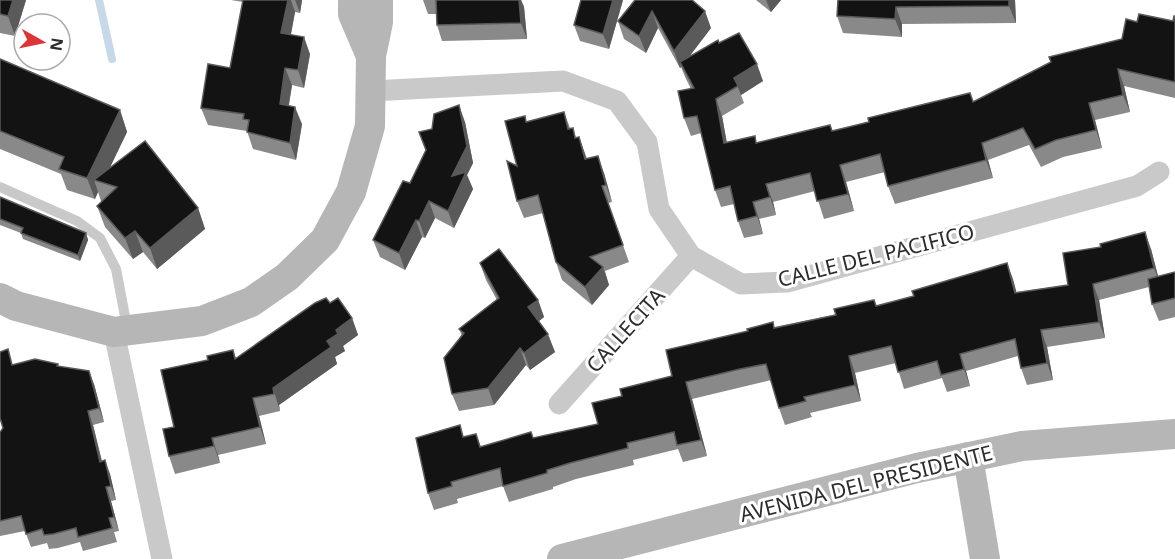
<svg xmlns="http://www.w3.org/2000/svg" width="1175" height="559" viewBox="0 0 1175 559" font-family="'Noto Sans',sans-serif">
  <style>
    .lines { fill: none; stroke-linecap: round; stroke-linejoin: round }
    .stream { stroke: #c7d9e9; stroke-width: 8 }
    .lane { stroke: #c9c9c9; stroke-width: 10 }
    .street { stroke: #c9c9c9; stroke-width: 21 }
    .secondary { stroke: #b6b6b6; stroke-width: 30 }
    .wall { fill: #898989 }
    .shaded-wall { fill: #5a5a5a }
    .building { fill: #131313; stroke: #5a5a5a; stroke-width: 1.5 }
    .labels { text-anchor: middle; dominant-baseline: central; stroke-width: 6; stroke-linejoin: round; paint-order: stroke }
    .street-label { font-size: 21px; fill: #2c2c2c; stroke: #fff }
  </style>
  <rect width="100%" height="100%" fill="#fff"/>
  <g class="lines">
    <polyline class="stream" points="99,0 112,59"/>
    <polyline class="lane" points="0,187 77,221 100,238 116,269 127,327"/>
    <g class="street">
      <polyline points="372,91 563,81 617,101 647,142 659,209 691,256 741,284 787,282 1137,186 1159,172"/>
      <polyline points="114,332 162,559"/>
      <polyline points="559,404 691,256"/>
    </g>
    <g class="secondary">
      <polyline points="353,0 353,14 371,56"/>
      <polyline points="0,298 16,306 114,332 202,321 251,302 287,277 325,240 351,192 370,126 371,56 378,22 378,0"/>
      <polyline points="968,457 985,559"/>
      <polyline points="562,559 917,468 1022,446 1175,434"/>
    </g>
  </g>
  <g class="wall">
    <polygon points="0,0 26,0 15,36 0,33"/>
    <polygon points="231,0 302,0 300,13 295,12 291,34 310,54 304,88 292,85 289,105 302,124 296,160 253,149 247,131 208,125 201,108 230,68 243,2"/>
    <polygon points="423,0 521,0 524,7 527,39 442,41 437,25 436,14 428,14"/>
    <polygon points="623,0 609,49 580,41 574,25"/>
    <polygon points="635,0 711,28 689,57 719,43 763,81 741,95 744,103 722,116 727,143 757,143 832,131 869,122 970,93 974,102 1122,39 1137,22 1173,21 1175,16 1175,98 1124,86 1130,112 1095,120 1102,148 1063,157 1041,167 1029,145 988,160 993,178 895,204 888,186 885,172 846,182 854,211 824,219 815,191 773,202 776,215 759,219 763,234 744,238 738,221 734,204 721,207 715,190 701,133 691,136 684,118 691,89 686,79 681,67 680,68 658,28 646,53 624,39 618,21"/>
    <polygon points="756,0 781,0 771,12"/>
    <polygon points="838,0 1015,0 1016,23 902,24 902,37 843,33 837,16"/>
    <polygon points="0,59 120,110 127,132 110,167 198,208 205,229 157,269 143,252 133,259 105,227 97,206 102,201 101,201 98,192 95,199 67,190 61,174 0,149"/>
    <polygon points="564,112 570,128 573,128 576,138 579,137 587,159 604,173 612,202 608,203 629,262 605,271 609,285 592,305 562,280 556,262 543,213 524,218 517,201 517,166 527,122"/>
    <polygon points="465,122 473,163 467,175 473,189 454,228 435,218 425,238 422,237 405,270 380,257 373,240 410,183 426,150"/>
    <polygon points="0,197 86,233 88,240 80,261 23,239 21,233 0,225"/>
    <polygon points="1151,249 1158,276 1175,272 1175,317 1159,321 1152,304 1149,287 1099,300 1105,338 1047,347 1053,380 1027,385 1021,368 1018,356 966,371 970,386 947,392 942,378 904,389 896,363 855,373 861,401 810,413 812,417 785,425 779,408 771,380 692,399 707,456 683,462 678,449 633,460 634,465 576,479 553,487 553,489 509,502 503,486 457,499 458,503 434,510 428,493 464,437 476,434 481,447 531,432 533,438 598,424 622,396 672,376 775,327 876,306 914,296 1007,263 1016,292 1068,285"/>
    <polygon points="480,263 538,300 544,317 539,321 555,352 530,370 526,365 494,405 459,411 452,394 462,336 459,329 497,300 486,280"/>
    <polygon points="330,303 352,318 358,335 343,346 345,351 335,357 337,364 279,405 280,411 259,416 266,444 218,455 220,463 175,474 169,456 174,427 208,360 233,350 236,358"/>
    <polygon points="13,364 58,364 59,367 94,384 104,422 93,425 102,461 110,474 116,500 111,501 119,531 114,532 117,542 83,551 80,542 58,548 49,549 47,543 31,547 25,531 0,536 0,432 1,431 3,428"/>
  </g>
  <g class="shaded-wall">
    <polygon points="13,0 26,0 15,36 8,16"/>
    <polygon points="288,0 291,0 295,12 288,50 281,33"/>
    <polygon points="295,0 302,0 300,13"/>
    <polygon points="519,0 521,0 524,7 527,39 521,23"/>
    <polygon points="613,0 623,0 609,49 603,34"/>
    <polygon points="766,0 781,0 771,12"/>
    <polygon points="1009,0 1015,0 1016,23 1009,6"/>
    <polygon points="896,7 902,24 902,37 895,19"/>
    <polygon points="652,11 658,28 646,53 639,36"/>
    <polygon points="705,11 711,28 682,66 680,62 681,67 680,68 674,51"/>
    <polygon points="304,37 310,54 304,88 298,70"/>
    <polygon points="757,64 763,81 741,95 734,78"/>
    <polygon points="285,68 292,85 286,121 280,104"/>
    <polygon points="1118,69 1124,86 1130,112 1123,95"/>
    <polygon points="716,99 722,116 730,161 724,143"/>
    <polygon points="1089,103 1095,120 1102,148 1096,130"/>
    <polygon points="459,105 465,122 473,163 467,175 473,189 454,228 448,211 452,176"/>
    <polygon points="295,107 302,124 296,160 290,143"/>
    <polygon points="120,110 127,132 103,182 94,180 98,192 95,199 87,178"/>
    <polygon points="579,137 585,154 591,177 585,159"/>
    <polygon points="982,143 988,160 993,178 986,160"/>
    <polygon points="598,156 604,173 612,202 606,185"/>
    <polygon points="840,165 846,182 854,211 848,194"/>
    <polygon points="766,184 773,202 776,215 770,197"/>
    <polygon points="429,201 435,218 425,238 419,221"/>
    <polygon points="753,202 759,219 763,234 757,216"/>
    <polygon points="198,208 205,229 157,269 150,248"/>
    <polygon points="416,220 422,237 405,270 399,253"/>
    <polygon points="135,231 143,252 133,259 125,238"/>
    <polygon points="1145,232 1151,249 1160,284 1154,268"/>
    <polygon points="86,233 88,240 80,261 78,255"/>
    <polygon points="1007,263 1013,279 1021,309 1015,293"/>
    <polygon points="603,267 609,285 592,305 585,287"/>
    <polygon points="1093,284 1099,300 1105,338 1099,322"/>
    <polygon points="538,300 544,317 534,325 528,307"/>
    <polygon points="352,318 358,335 343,346 345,351 335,357 337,364 279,405 280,411 273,388 327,341 336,330"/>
    <polygon points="1041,330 1047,347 1053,380 1047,363"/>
    <polygon points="548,334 555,352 530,370 524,353"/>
    <polygon points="520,348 526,365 494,405 488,388"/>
    <polygon points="960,354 966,371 970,386 964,369"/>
    <polygon points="849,356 855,373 861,401 855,385"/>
    <polygon points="89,371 94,384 104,422 99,408"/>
    <polygon points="686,382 692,399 707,456 701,440"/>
    <polygon points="253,398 259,416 266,444 260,427"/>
    <polygon points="88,411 93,425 105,475 100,462"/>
    <polygon points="212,438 218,455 220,463 214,446"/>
    <polygon points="105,460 110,474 116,500 111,486"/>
    <polygon points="106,487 111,501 119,531 114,517"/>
  </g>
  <g class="building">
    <polygon points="0,0 13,0 8,16 0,14"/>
    <polygon points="243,0 288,0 281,33 304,37 298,70 285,68 280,104 295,107 290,143 247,132 249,120 243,119 244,114 201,108 208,64 230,68"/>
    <polygon points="436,0 519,0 521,23 437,25"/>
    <polygon points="581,0 613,0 603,34 574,25"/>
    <polygon points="635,0 692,0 705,11 674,51 652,11 639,36 618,21"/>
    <polygon points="838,0 1009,0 1009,6 896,7 895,19 837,16"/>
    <polygon points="1139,14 1173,21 1174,16 1175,16 1175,82 1118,69 1123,95 1089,103 1096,130 1056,140 1035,149 1023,128 982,143 986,160 888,186 880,154 840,165 848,194 817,201 810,173 766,184 770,197 753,202 757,216 738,221 730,186 715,190 697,116 684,118 678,91 694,88 680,62 718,40 719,43 739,33 757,64 734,78 738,86 716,99 724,143 755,136 756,143 830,125 832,131 869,122 868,118 970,93 973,102 1051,62 1049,57 1122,39 1126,19 1137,22"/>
    <polygon points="0,59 120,110 87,178 59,169 64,157 0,131"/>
    <polygon points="459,105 467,146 452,176 466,172 448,211 429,201 419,221 416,220 399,253 373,240 403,181 410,183 426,150 419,132 432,129 434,114"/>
    <polygon points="564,112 568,129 573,128 575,138 579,137 585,159 598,156 606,185 602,186 623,245 590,257 603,267 585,287 556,262 538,195 517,201 507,161 517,166 505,121 525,116 526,122"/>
    <polygon points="145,141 198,208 150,248 135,231 125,238 97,206 117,187 94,180"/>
    <polygon points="0,197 86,233 78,255 21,233 23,228 0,219"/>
    <polygon points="1145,232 1154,268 1093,284 1099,322 1041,330 1047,363 1021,368 1015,339 960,354 964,369 941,375 937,361 898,372 891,346 849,356 855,385 804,397 806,401 779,408 766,364 740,369 686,382 701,440 677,445 674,432 627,443 628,448 570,463 547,470 547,473 503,486 500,468 451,482 452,486 428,493 416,438 460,425 463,437 476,434 480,447 531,432 533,438 598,424 592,403 622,396 620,389 672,376 666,350 748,331 747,329 773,322 774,328 836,315 834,309 874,300 876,306 914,296 912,291 1007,263 1015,293 1068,285 1063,253 1101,247 1100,244"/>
    <polygon points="499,249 538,300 528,307 548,334 524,353 520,348 488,388 452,394 444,358 464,333 459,329 499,298 480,263"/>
    <polygon points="1175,272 1175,298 1152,304 1148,279"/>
    <polygon points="326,298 330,303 338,298 352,318 336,330 338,334 327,341 331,347 273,388 274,394 253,398 260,427 212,438 214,446 169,456 163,429 174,427 161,370 208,360 207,356 233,350 235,359 315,303"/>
    <polygon points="8,349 12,365 35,359 58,364 57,366 89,371 99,408 88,411 100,462 105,460 111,486 106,487 114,517 109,518 112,528 78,537 76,528 53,534 44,535 42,529 26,534 21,516 0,521 0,432 1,431 3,428 0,418 0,352"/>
  </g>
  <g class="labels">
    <g class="street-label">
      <text transform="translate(876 255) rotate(-14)">CALLE DEL PACIFICO</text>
      <text transform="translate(625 330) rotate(-48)">CALLECITA</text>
      <text transform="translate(866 483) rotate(-14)">AVENIDA DEL PRESIDENTE</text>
    </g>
  </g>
  <g transform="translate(42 42) rotate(99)"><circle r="28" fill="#ffffff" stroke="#ababab" stroke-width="1.5"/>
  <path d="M0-4.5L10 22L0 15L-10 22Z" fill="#dd3537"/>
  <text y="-9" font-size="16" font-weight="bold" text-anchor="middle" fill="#2c2c2c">N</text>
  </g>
</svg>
